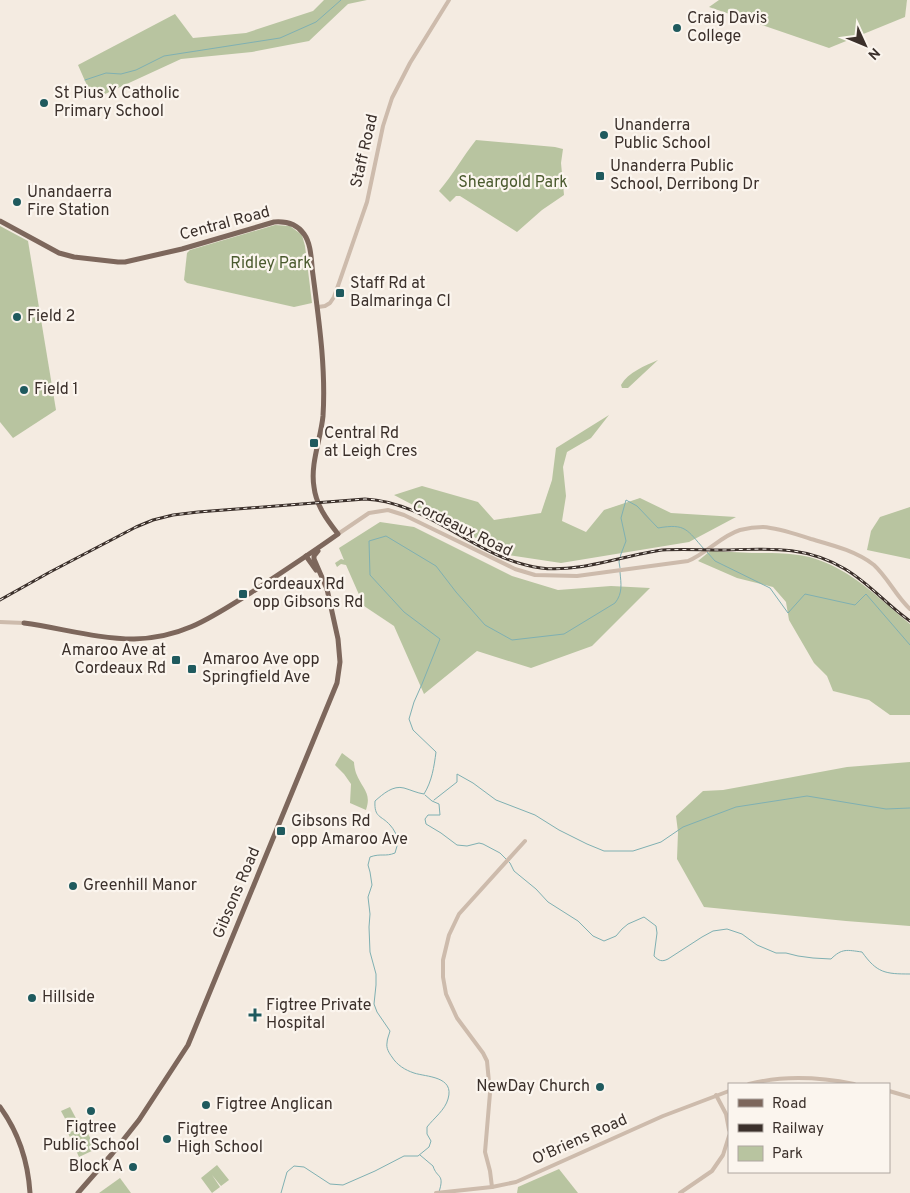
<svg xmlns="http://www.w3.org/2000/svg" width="910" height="1193" viewBox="0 0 910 1193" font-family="Overpass,sans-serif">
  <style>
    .green { fill: #b8c4a0 }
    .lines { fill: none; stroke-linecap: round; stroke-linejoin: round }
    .stream { stroke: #7fb0b2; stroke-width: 1 }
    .minor { stroke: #cdbbac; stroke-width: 4 }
    .major { stroke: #7d675c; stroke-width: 5 }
    .rail-casing { stroke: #3b302b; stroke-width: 3 }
    .rail { stroke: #fbf5ee; stroke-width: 1; stroke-dasharray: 4; stroke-linecap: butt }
    .poi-dot { fill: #1f5a5e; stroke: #fbf5ee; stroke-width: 2 }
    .labels { text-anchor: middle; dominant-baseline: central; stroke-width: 4.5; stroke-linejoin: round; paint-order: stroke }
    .poi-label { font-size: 16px; fill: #3b302b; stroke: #fbf5ee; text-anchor: start }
    .street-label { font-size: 16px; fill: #3b302b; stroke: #fbf5ee }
    .park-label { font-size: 16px; fill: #4a5a2e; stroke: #fbf5ee }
  </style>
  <rect width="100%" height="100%" fill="#f4ebe1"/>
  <g class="green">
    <polygon points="324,0 367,0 348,4 309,41 252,52 181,59 92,100 94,88 89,90 78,65 175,14 193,38 246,33 313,11"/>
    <polygon points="719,0 907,0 905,17 829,48 709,7"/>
    <path d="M476,140L555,147L563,149L561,163L564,195L542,210L517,232L460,196H456L450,202L439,191C453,175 463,156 476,140Z"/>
    <polygon points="275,225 290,226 302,235 305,246 312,303 294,307 187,283 184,280 187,253 190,250"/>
    <polygon points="0,226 28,241 56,410 13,438 0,422"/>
    <path d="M658,360L628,388H622L621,385C628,372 645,366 658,360Z"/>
    <polygon points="609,415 591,438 567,452 563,467 566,496 562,521 586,532 604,510 640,498 671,513 736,517 689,542 561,563 508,555 394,495 422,486 478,502 494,520 541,513 552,480 556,448"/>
    <polygon points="910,507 910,559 867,550 871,531 880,517"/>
    <polygon points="380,522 414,527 512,576 558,590 611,586 650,588 592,646 531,668 477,651 424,694 394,626 364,606 346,565 341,564 337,567 335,563 341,559 344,560 339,548"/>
    <path d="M710,551C724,552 738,552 752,553C776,553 801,552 824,562C857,575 883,602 910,624V715H890L869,700L833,691L827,676L814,663L789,620L786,602L773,587L737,578L698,561Z"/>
    <path d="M342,753L354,762C354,765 355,770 356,773C362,789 372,792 366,810L350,803L351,784L344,774L335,765Z"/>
    <polygon points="910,762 910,926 846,921 704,907 677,859 678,832 676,816 703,791 723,790 847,767"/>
    <polygon points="70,1107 79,1124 70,1128 61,1111"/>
    <polygon points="84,1126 96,1149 79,1157 68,1133"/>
    <polygon points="217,1165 229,1180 221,1186 212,1175 220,1187 212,1193 201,1178"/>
    <polygon points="559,1169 578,1193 517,1193 518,1187"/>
    <polygon points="120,1178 131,1193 99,1193"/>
  </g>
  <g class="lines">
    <g class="stream">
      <polyline points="85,80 106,73 121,74 136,70 164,56 280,38 316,22 341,0"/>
      <polyline points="707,552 715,561 770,588 788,613 805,594 855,605 866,594 910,645"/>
      <path d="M620,568L619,562L621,554L626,541L621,518L626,500L637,506L658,528C686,523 687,530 704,549"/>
      <path d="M425,795L432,801L439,804L440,815H428L425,819L426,824L441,833L457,845L467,846L479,843L483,844L500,853L510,863L514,871L536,889L548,902L578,921L593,936L604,941L616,936L622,929L628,924L644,917L656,926L657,933L654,956C659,961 662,962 668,959L702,937L713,931L727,929L742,934L757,945L776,953H786L798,956L813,958L831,959C842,948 847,950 862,952C877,973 885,974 910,974"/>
      <polyline points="434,800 457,782 457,774 473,783 496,800 535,815 559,830 587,844 604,851 633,851 661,842 683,827 736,807 807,796 886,809 910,808"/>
      <path d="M420,1155L433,1166C437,1179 445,1173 439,1192"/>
      <path d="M281,1193L287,1172L294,1166L304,1167L330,1184L343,1185L375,1171L404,1156H418L429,1147L431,1141L427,1134V1127C434,1118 445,1110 448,1099C455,1076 426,1077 414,1073C405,1070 397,1065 392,1057C389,1053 386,1048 387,1043C387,1039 389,1035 390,1031L377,1012L374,1004L376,985V974L370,952L369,927L370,914L368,897L372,885L370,872L368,865L370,857C381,853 385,857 395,853L399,839C396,835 394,829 390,825C381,815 374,818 375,801C383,794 393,785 404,788C411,790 417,793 424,794C432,781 434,767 436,752L413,730L409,719L414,702L422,684L440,639L404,612L370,575L369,541L386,536L436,566L456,592L485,625L512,640L564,634L615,603C623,593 621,584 620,572"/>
    </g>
    <g class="minor">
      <polyline points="318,307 325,306 330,303 334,297 339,283 367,202 383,126 392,98 410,63 449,0"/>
      <path d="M338,534L369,513L388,510L404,515L515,569L535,575L577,576L688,561C707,553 721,536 740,530C748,528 755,527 763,527C779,528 795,534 811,539C832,545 856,551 874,565C888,578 896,596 910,609"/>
      <polyline points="0,622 24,623"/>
      <path d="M749,1084C784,1075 819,1077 854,1084"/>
      <polyline points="889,1091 910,1097"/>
      <polyline points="716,1095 726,1114 729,1130"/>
      <polyline points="492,1187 490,1171 485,1152 490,1093 487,1061 483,1053 457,1018 446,994 443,977 443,960 449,935 459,914 525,841"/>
      <polyline points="436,1193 492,1187 516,1182 663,1116 729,1091"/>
      <polyline points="680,1193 712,1171 723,1155 729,1136"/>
    </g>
    <g class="major">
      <path d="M0,221L59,253L74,257L118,262H125L182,249L274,222C287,221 297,224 304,234C312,245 311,262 313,275C319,321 326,369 323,416C321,438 310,464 314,487C316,505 327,520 338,534C310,554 281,573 252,592C212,617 183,638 134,639C97,639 61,628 24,623"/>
      <polyline points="306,556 316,570"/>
      <path d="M0,1107C19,1133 28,1162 30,1193"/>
      <polyline points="78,1193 112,1154 139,1120 188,1045 337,683 340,662 338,639 327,589 314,559 314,556 318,551"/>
    </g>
    <g class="rail-casing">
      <path id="rail" d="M0,600L50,572L136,527L153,520L173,515L198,512L365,499C430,502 477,560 541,568C578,573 625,555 662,550C682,549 702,550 723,550C768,549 804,545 845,569C869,583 887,605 910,621"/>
    </g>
    <use href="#rail" class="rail"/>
  </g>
  <g class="poi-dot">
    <circle cx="677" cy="28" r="5"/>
    <circle cx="44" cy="103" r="5"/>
    <circle cx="604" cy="135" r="5"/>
    <rect x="595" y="171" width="10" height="10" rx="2.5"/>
    <circle cx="17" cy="202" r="5"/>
    <rect x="335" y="288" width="10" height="10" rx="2.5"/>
    <circle cx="17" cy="317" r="5"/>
    <circle cx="24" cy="390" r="5"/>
    <rect x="309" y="438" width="10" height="10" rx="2.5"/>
    <rect x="238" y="589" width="10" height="10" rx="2.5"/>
    <rect x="171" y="655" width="10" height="10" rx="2.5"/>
    <rect x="187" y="664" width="10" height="10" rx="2.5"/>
    <rect x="276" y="826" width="10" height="10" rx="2.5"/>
    <circle cx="73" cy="886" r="5"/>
    <circle cx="32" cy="998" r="5"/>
    <path d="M252.5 1007.5h5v5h5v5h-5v5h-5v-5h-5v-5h5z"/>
    <circle cx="600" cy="1087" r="5"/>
    <circle cx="206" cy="1105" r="5"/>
    <circle cx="91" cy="1111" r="5"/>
    <circle cx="167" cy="1139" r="5"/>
    <circle cx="133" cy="1167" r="5"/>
  </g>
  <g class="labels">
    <g class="poi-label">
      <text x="687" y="19">Craig Davis<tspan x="687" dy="18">College</tspan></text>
      <text x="54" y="94">St Pius X Catholic<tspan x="54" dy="18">Primary School</tspan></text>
      <text x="614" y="126">Unanderra<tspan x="614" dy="18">Public School</tspan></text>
      <text x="610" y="167">Unanderra Public<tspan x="610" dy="18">School, Derribong Dr</tspan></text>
      <text x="27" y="193">Unandaerra<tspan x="27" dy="18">Fire Station</tspan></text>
      <text x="350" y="284">Staff Rd at<tspan x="350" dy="18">Balmaringa Cl</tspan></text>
      <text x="27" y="317">Field 2</text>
      <text x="34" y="390">Field 1</text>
      <text x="324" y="434">Central Rd<tspan x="324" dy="18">at Leigh Cres</tspan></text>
      <text x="253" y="585">Cordeaux Rd<tspan x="253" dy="18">opp Gibsons Rd</tspan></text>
      <text x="166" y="651" text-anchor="end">Amaroo Ave at<tspan x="166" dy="18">Cordeaux Rd</tspan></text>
      <text x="202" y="660">Amaroo Ave opp<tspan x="202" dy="18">Springfield Ave</tspan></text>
      <text x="291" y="822">Gibsons Rd<tspan x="291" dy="18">opp Amaroo Ave</tspan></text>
      <text x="83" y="886">Greenhill Manor</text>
      <text x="42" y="998">Hillside</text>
      <text x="266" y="1006">Figtree Private<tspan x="266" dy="18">Hospital</tspan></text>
      <text x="590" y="1087" text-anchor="end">NewDay Church</text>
      <text x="216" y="1105">Figtree Anglican</text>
      <text x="91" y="1128" text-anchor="middle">Figtree<tspan x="91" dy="18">Public School</tspan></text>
      <text x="177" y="1130">Figtree<tspan x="177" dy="18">High School</tspan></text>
      <text x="123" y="1167" text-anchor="end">Block A</text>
    </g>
    <g class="street-label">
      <text transform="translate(365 151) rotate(-77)">Staff Road</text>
      <text transform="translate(225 224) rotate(-15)">Central Road</text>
      <text transform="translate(462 529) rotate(26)">Cordeaux Road</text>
      <text transform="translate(237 893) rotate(-67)">Gibsons Road</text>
      <text transform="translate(580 1140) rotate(-24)">O'Briens Road</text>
    </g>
    <g class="park-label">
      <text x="513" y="183">Sheargold Park</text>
      <text x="271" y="264">Ridley Park</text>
    </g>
  </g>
  <rect x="728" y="1083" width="162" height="90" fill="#fbf5ee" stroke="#aea6a0"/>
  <rect x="738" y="1099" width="25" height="8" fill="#7d675c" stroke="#aea6a0"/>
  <text x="772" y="1108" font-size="15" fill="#3b302b">Road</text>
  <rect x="738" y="1124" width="25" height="8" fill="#3b302b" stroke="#aea6a0"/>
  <text x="772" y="1133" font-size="15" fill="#3b302b">Railway</text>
  <rect x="738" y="1146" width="25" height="15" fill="#b8c4a0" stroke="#aea6a0"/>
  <text x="772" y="1158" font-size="15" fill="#3b302b">Park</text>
  <g transform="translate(865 45) rotate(134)" stroke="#fbf5ee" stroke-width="4" paint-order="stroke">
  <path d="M0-4L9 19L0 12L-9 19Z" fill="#3b302b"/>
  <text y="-8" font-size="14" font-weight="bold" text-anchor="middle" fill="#3b302b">N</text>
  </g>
</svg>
